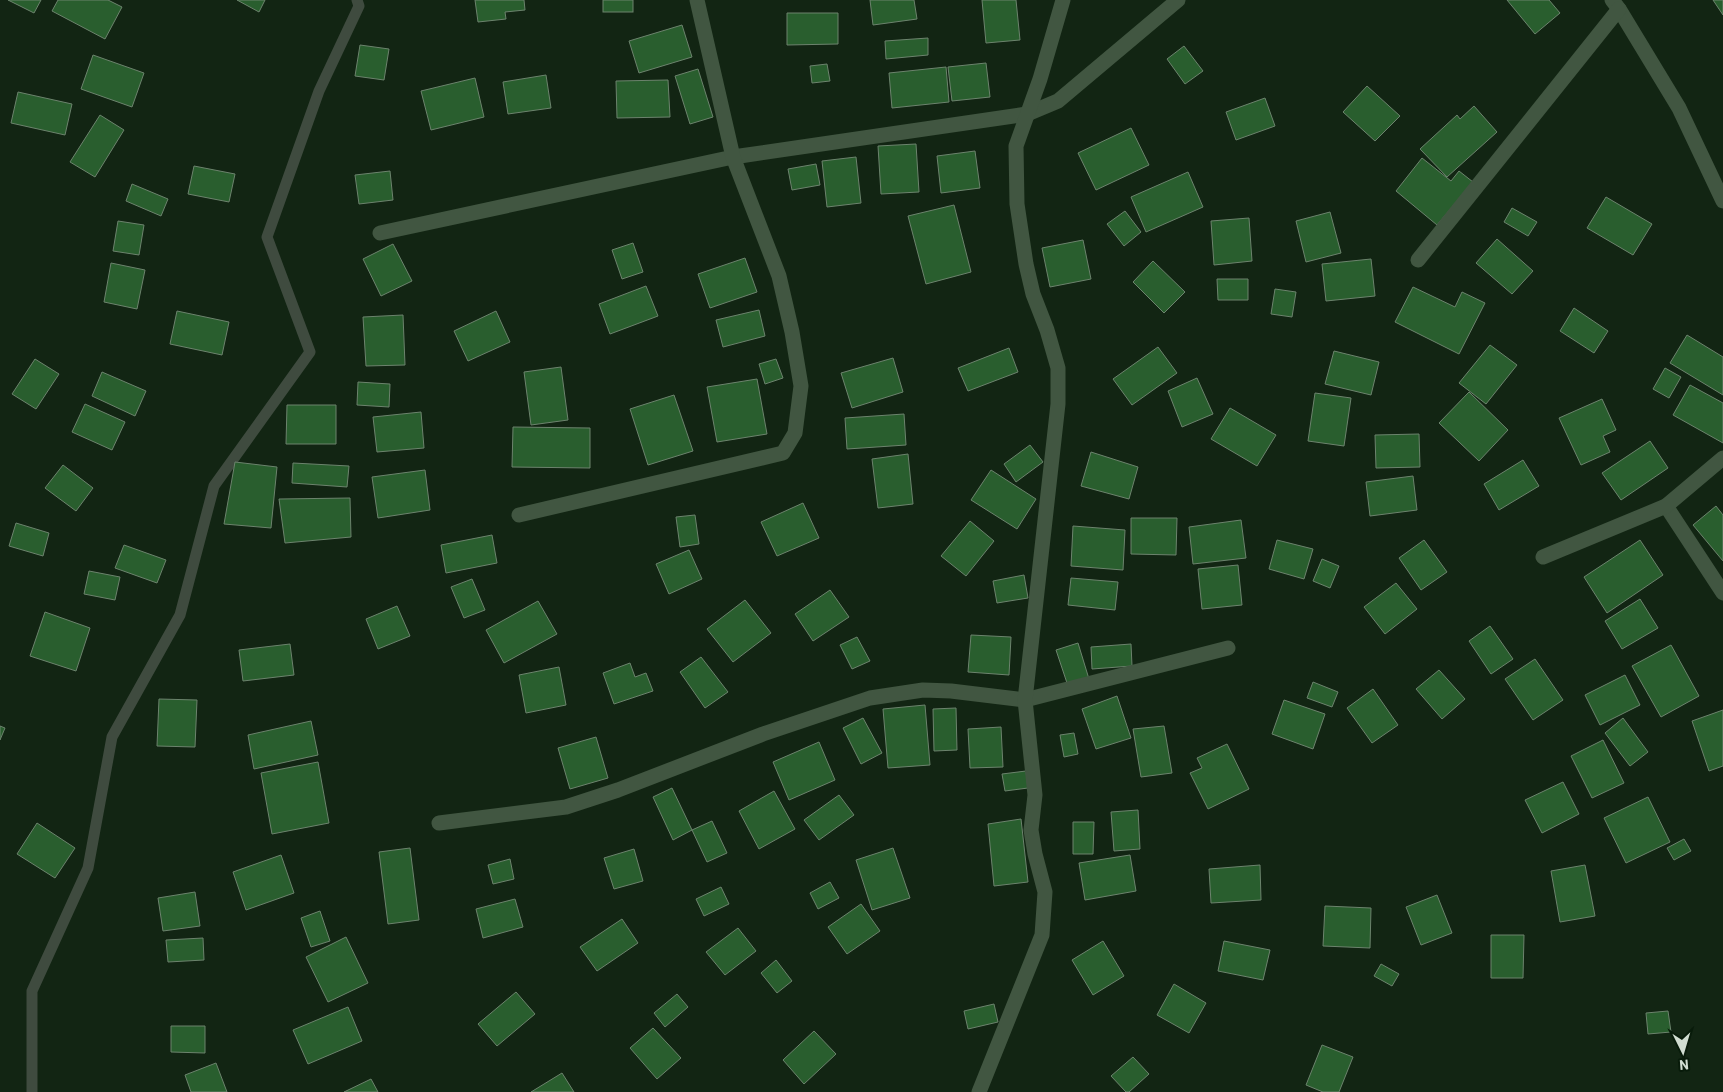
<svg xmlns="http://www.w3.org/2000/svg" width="1723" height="1092" viewBox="0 0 1723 1092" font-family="Barlow,sans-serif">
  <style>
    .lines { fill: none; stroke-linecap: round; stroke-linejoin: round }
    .stream { stroke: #3f4b3f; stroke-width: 11 }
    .building { fill: #295e2e; stroke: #6c836d }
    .minor { stroke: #415641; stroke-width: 15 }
  </style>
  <rect width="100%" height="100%" fill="#122513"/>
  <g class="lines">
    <polyline class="stream" points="32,1092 32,991 88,868 112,737 180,615 214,486 310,352 267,237 319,91 359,6 357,0"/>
  </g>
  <g class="building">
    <polygon points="8,0 41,0 34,13"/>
    <polygon points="58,0 108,0 122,7 105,39 52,11"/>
    <polygon points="237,0 265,0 259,12"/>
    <polygon points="475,0 524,0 525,10 505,12 506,19 478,22"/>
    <rect x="603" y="0" width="30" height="12"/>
    <polygon points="870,0 914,0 917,19 873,25"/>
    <polygon points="982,0 1016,0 1020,40 986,43"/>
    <polygon points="1507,0 1549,0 1560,13 1535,34"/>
    <polygon points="1713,0 1723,0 1723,15"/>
    <polygon points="787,13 838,13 838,44 787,45"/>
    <polygon points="682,25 692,57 639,73 629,41"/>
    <polygon points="928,38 928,55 886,59 885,41"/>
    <polygon points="360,45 389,49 384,80 355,76"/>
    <polygon points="1184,46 1203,71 1185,84 1167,59"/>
    <polygon points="93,55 144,73 132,107 81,89"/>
    <polygon points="986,63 990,97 952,101 948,67"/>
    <polygon points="827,64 830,81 812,83 810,66"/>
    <polygon points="946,67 949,102 892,108 889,73"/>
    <polygon points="698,69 713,117 690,124 675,76"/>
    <polygon points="546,75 551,108 508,114 503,82"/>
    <polygon points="475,78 484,117 431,130 421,91"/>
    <polygon points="668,80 670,117 617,118 616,81"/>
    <polygon points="1367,86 1400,116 1375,141 1343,112"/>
    <polygon points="18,92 72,104 65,135 11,123"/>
    <polygon points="1265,98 1275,126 1236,140 1226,112"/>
    <polygon points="1474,106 1497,132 1447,177 1420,149 1457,115 1460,119"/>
    <polygon points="100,115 124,130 95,177 70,162"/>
    <polygon points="1131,128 1149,165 1096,190 1078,153"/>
    <polygon points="916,144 919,192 881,194 878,146"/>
    <polygon points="975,151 980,188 941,193 937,156"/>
    <polygon points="856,157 861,203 827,207 822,161"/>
    <polygon points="1422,158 1451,181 1459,171 1473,182 1437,225 1396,191"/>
    <polygon points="816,164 820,185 792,190 788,169"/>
    <polygon points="194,166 235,174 229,202 188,194"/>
    <polygon points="390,171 393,200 359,204 355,175"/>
    <polygon points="1188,172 1203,207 1146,232 1131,197"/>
    <polygon points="132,184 168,199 161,216 126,201"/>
    <polygon points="1606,197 1652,224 1633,255 1587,228"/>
    <polygon points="954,205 971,272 926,284 908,216"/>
    <polygon points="1512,208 1537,222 1528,236 1504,222"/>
    <polygon points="1125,211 1141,232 1124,246 1107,224"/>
    <polygon points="1330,212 1341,253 1306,262 1296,221"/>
    <polygon points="1249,218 1252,261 1214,265 1211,221"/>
    <polygon points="118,221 144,225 139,255 113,251"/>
    <polygon points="1497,239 1533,271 1512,294 1476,263"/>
    <polygon points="1083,240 1091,279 1050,287 1042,248"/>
    <polygon points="633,243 643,272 622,279 612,250"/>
    <polygon points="393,244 412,281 381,296 363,259"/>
    <polygon points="745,258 757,292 710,308 698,274"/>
    <polygon points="1371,259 1375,296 1326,301 1322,264"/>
    <polygon points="1153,261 1185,292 1164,313 1133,282"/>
    <polygon points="111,263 145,270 137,309 104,302"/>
    <polygon points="1217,279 1248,279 1248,300 1218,300"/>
    <polygon points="646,286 658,316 610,334 599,304"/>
    <polygon points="1413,287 1455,307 1462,292 1485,303 1459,354 1395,322"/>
    <polygon points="1275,289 1296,292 1292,317 1271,314"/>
    <polygon points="1574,308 1608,331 1594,353 1560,331"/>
    <polygon points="759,310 765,336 723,347 716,320"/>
    <polygon points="177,311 229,322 222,355 170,344"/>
    <polygon points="496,311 510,342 468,361 454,331"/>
    <polygon points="403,315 405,365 366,366 363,317"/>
    <polygon points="1687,335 1723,357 1723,395 1670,363"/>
    <polygon points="1490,345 1517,365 1486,404 1459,383"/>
    <polygon points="1158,347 1177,373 1132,405 1113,379"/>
    <polygon points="1009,348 1018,372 968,391 958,368"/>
    <polygon points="1334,351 1379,362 1371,395 1325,384"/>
    <polygon points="893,358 903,392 852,408 841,373"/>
    <polygon points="35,359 59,374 36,409 12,394"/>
    <polygon points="776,359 783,378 765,384 759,364"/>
    <polygon points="561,367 568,420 531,425 524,372"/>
    <polygon points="1665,368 1681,377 1669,398 1653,389"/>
    <polygon points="102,372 146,391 135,416 92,396"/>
    <polygon points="1197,378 1213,414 1182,427 1168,391"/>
    <polygon points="757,379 767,434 717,442 707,387"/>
    <polygon points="358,382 390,384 389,407 357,405"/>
    <polygon points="1690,385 1723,403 1723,443 1673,415"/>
    <polygon points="1469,392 1508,430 1479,461 1439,423"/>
    <polygon points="1315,393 1351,398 1344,446 1308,441"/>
    <polygon points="674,395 693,451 648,465 630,409"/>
    <polygon points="1602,399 1616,430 1603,436 1610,452 1581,465 1559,418"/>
    <polygon points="85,404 125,422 112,450 72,432"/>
    <polygon points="287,405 336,405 336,444 286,444"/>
    <polygon points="1230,408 1276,435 1257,466 1211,439"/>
    <polygon points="421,412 424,448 377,452 373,417"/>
    <polygon points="904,414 906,445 847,449 845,418"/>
    <polygon points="513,427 590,428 590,468 512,467"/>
    <polygon points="1419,434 1420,467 1376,468 1375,435"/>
    <polygon points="1650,441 1668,468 1621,500 1602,473"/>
    <polygon points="1030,445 1043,462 1016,482 1004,464"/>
    <polygon points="1091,452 1138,467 1129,499 1081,486"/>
    <polygon points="908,454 913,504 878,508 872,459"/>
    <polygon points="1523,460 1539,486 1499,510 1484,484"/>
    <polygon points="235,462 277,467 271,528 224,524"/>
    <polygon points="293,463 349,466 347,487 292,483"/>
    <polygon points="63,465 93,488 76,511 45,488"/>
    <polygon points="425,470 430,510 378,518 372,477"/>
    <polygon points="991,470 1036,499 1017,529 971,500"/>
    <polygon points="1413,476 1417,510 1370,516 1366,482"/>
    <polygon points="350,498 351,537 285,543 279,499"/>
    <polygon points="803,503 819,538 777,556 761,522"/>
    <polygon points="1716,506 1723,515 1723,561 1693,525"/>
    <polygon points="695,515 699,544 680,547 676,517"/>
    <polygon points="1131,518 1177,518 1176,555 1131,554"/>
    <polygon points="1241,520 1246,558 1193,564 1189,527"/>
    <polygon points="970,521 994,541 966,576 941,556"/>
    <polygon points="16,523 49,533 43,556 9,546"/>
    <polygon points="1073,526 1125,530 1123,570 1071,566"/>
    <polygon points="492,535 497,563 446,573 441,545"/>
    <polygon points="1277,540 1313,549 1304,579 1269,569"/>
    <polygon points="1424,540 1447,572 1421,590 1399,558"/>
    <polygon points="1640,540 1663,575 1607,613 1584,577"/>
    <polygon points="124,545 166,560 157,583 115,568"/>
    <polygon points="689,550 702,579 669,594 656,564"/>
    <polygon points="1322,559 1339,566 1330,588 1313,581"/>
    <polygon points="1238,565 1242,605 1202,609 1198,569"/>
    <polygon points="89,571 120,577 115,600 84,594"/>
    <polygon points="1024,575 1028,598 997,603 993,581"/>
    <polygon points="1071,578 1118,582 1115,610 1068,605"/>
    <polygon points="472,579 485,610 464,618 451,587"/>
    <polygon points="1396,583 1417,609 1385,634 1364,607"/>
    <polygon points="830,590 849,617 813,641 795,614"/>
    <polygon points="1640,599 1658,628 1622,649 1605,621"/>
    <polygon points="745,600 771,633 733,662 707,629"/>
    <polygon points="538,601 557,634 504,663 486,630"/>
    <polygon points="397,606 410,636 378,649 366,619"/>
    <polygon points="45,612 90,628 76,671 30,656"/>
    <polygon points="1490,626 1513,659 1491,674 1469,641"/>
    <polygon points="971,635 1011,637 1009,675 968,672"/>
    <polygon points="857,637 870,661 852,669 840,645"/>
    <polygon points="1078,643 1089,679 1068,686 1056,650"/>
    <polygon points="290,644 294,675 243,681 239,650"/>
    <polygon points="1131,644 1132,666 1092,669 1091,647"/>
    <polygon points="1671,645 1699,696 1661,717 1632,666"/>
    <polygon points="701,657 728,692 705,708 680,672"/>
    <polygon points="1535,659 1563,700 1533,720 1505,679"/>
    <polygon points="630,663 635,677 646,673 653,691 614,704 603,673"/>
    <polygon points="559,667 566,705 526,713 519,675"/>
    <polygon points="1439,670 1465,699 1442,719 1416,689"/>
    <polygon points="1625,675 1640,705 1600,725 1585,695"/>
    <polygon points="1313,682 1338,692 1332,707 1307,698"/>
    <polygon points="1373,689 1398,725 1372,743 1347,708"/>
    <polygon points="1117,696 1131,738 1096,749 1082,709"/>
    <polygon points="159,699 197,700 195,747 157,746"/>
    <polygon points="1284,700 1325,714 1313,749 1272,734"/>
    <polygon points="925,705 930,765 888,768 883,709"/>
    <polygon points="956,708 957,750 934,751 933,709"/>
    <polygon points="1723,710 1723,766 1709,771 1692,721"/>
    <polygon points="863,718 882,753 861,764 843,728"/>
    <polygon points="1623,718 1648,752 1630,766 1605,733"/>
    <polygon points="311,721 318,755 254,769 248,735"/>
    <polygon points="0,726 5,728 0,740"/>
    <polygon points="1164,726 1172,773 1141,777 1133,729"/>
    <polygon points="1001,727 1003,767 970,768 968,729"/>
    <polygon points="1074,733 1078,754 1064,757 1060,735"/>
    <polygon points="596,737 608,778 570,789 558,748"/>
    <polygon points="1603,740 1624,783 1592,798 1571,756"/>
    <polygon points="819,742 835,780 789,800 773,762"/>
    <polygon points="1227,744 1249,789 1208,809 1190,773 1202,768 1197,758"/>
    <polygon points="318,762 329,823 272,834 261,773"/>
    <polygon points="1026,771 1028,788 1005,791 1002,774"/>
    <polygon points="1563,782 1579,814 1542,833 1525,800"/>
    <polygon points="672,788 692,830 673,840 653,797"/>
    <polygon points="774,791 795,829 759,849 739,811"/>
    <polygon points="839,795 854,815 819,840 804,820"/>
    <polygon points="1648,797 1670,842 1626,863 1604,818"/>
    <polygon points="1138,810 1140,849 1114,851 1111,812"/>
    <polygon points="1021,819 1028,882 994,886 988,824"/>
    <polygon points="712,821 727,853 707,862 692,830"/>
    <polygon points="1073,822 1094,822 1093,854 1073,854"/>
    <polygon points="37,823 75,848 55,878 17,854"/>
    <polygon points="1684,839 1691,851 1674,860 1667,848"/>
    <polygon points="410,848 419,920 388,924 379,852"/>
    <polygon points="893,848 910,898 872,910 856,860"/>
    <polygon points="634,849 643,881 614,889 604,858"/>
    <polygon points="281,855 294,893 246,910 233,872"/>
    <polygon points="1130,855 1136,891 1085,900 1079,863"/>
    <polygon points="510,859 514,879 493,884 488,865"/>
    <polygon points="1260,865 1261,900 1211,903 1209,869"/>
    <polygon points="1585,865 1595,916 1560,922 1551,871"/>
    <polygon points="830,882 839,898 818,909 810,893"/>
    <polygon points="721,887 729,904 704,916 696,899"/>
    <polygon points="195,892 200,926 163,931 158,898"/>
    <polygon points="1437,895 1452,933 1421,945 1406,907"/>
    <polygon points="515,899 523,927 483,938 476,909"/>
    <polygon points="861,904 880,931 847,954 828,927"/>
    <polygon points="1325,906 1371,908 1370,948 1323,946"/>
    <polygon points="320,911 330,941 311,947 301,918"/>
    <polygon points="622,919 638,943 597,971 580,947"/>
    <polygon points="738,928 756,951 725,975 706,952"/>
    <polygon points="1491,935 1524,935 1523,978 1491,978"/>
    <polygon points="346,937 368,983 328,1002 306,957"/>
    <polygon points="203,938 204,960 168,962 166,940"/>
    <polygon points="1103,941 1124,976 1093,995 1072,960"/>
    <polygon points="1224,941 1270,950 1263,980 1218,971"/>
    <polygon points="776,960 792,981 777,993 761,973"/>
    <polygon points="1381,964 1399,974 1392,986 1374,976"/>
    <polygon points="1174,984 1206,1003 1189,1033 1157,1015"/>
    <polygon points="516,992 535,1014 497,1046 478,1024"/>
    <polygon points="677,994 688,1007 665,1027 654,1013"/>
    <polygon points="994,1004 998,1022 968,1029 964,1011"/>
    <polygon points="348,1007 362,1041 308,1064 293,1030"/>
    <polygon points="1668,1011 1671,1032 1648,1034 1646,1013"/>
    <polygon points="171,1026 205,1026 205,1053 171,1052"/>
    <polygon points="653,1028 681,1058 657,1079 630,1048"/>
    <polygon points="814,1031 836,1054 804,1084 783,1060"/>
    <polygon points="1322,1045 1353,1057 1339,1092 1323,1092 1306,1085"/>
    <polygon points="1133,1057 1149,1074 1129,1092 1126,1092 1111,1076"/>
    <polygon points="216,1063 227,1092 191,1092 185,1075"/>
    <polygon points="562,1073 574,1092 531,1092"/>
    <polygon points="371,1079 378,1092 344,1092"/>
  </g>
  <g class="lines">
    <g class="minor">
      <polyline points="1612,0 1619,9 1679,108 1723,201"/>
      <polyline points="380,233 733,157 1027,114 1058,101 1178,0"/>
      <polyline points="1418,260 1619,9"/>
      <polyline points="1666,506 1723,593"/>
      <polyline points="519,515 783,453 795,433 801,386 792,332 779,276 733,157 697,0"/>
      <polyline points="1543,557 1666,506 1723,458"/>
      <polyline points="439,823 566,807 618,790 763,734 870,698 923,690 951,691 1025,700 1228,648"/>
      <polyline points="979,1092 1042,935 1045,892 1035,854 1031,830 1035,795 1025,700 1058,404 1058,368 1047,330 1033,294 1026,264 1017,204 1016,146 1040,79 1063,0"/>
    </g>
  </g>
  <g transform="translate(1683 1052) rotate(175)" stroke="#081b0a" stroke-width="4" paint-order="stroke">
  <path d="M0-4L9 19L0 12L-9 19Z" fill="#d1ddd1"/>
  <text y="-8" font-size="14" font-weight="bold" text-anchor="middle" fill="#d1ddd1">N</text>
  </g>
</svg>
